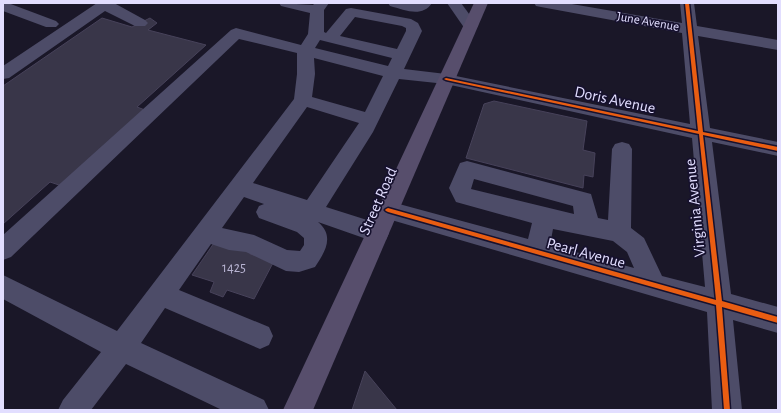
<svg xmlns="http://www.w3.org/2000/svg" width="781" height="413" viewBox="0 0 781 413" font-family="'Alegreya Sans',sans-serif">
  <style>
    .building { fill: #393649; stroke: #47425a }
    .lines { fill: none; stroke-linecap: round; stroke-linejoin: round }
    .minor { fill: #4d4c68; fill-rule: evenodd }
    .major { fill: #574e6c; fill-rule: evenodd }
    .cycleway-casing { stroke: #16112e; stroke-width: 3 }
    .cycleway { fill: #e95d12; fill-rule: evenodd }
    .labels { text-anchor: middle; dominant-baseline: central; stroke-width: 3.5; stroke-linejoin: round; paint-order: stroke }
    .far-street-label { font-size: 13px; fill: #e2deff; stroke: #16112e }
    .number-label { font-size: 14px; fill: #b8b4d2 }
    .street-label { font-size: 16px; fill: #e2deff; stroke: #16112e }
  </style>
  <rect width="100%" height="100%" fill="#1a1728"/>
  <g class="building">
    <polygon points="102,18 132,27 150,18 157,23 148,30 206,45 137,107 145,110 62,186 50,182 3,224 3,86"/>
    <polygon points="494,101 587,121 583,150 595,153 593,177 584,175 583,188 466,158 484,104"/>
    <polygon points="214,243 255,244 250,254 274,261 254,299 227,290 223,297 210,292 214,282 192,275"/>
    <polygon points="365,371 397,410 352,410"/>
  </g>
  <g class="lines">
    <g class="minor">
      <polygon points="3,3 8,3 56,21 59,24 56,27 46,27 3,11"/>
      <polygon points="97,3 114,3 145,20 148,23 145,26 135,26 105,11 9,78 3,79 3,66"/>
      <path d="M279,3L313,5L315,3H329L324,10V32L326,33L346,9L351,8L411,19L418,23L422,31L404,69L446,74L690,124L682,33L541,7L536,6L534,3H566L682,23L680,3H694L697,26L778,40V50L698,36L710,128L778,142V156L712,142L731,294L778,307V333L733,320L742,410H712L707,312L388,219L380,216L377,210L380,204L388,201L528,239L532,223L456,202L449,188L460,163L467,161L591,194L598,218L608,220L612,149L615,144L622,142L629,144L632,149L631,228L644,238L662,276L705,287L692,138L446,84L399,79L373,132L326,207L386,226L389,233L386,240L378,243L318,222C335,236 325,252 315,267L299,272L286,271L246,252L229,250L211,244L179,290L269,327L273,336L269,345L260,349L165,308L141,343L264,400L269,410H222L126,364L91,410H58L63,400L101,352L3,299V275L117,331L294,99L297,74V53L239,39L11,257L3,260V235L231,30L236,28L301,45L308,34L310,13L281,6ZM355,17L402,26L406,28V31L397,49L340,36ZM320,40L392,58L388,66L315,48ZM314,58L383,76L365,112L312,97L315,74ZM307,107L359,123L307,200L253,183ZM474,179L573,206L574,214L471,189ZM244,197L264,204L259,206L256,212L259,218L297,232L304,238V245L300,251L287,250L254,235L222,228ZM553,229L613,241L627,252L634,268L550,245Z"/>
      <path d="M388,3H432C422,18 405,10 390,6Z"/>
      <polygon points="447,3 461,3 478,26 475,29 465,29"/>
    </g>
    <polygon class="major" points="474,3 488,3 313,410 283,410"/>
    <g class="cycleway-casing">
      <polygon id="cycleway" points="685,3 689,3 703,132 778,147 778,151 703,135 722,301 778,317 778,323 722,307 730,410 724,410 716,305 388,212 386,211 385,210 386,209 388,208 716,300 699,134 446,80 444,79 446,78 698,131"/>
    </g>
    <use href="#cycleway" class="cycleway"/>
  </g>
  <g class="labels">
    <g class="far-street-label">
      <text transform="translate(648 22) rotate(10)">June Avenue</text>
    </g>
    <g class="number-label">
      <text x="234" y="268">1425</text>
    </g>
    <g class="street-label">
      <text transform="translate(615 100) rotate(12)">Doris Avenue</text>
      <text transform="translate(378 201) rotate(-66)">Street Road</text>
      <text transform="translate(695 208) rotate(-96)">Virginia Avenue</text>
      <text transform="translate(586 253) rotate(15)">Pearl Avenue</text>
    </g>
  </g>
  <rect width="781" height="413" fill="none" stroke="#e2deff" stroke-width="8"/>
</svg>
